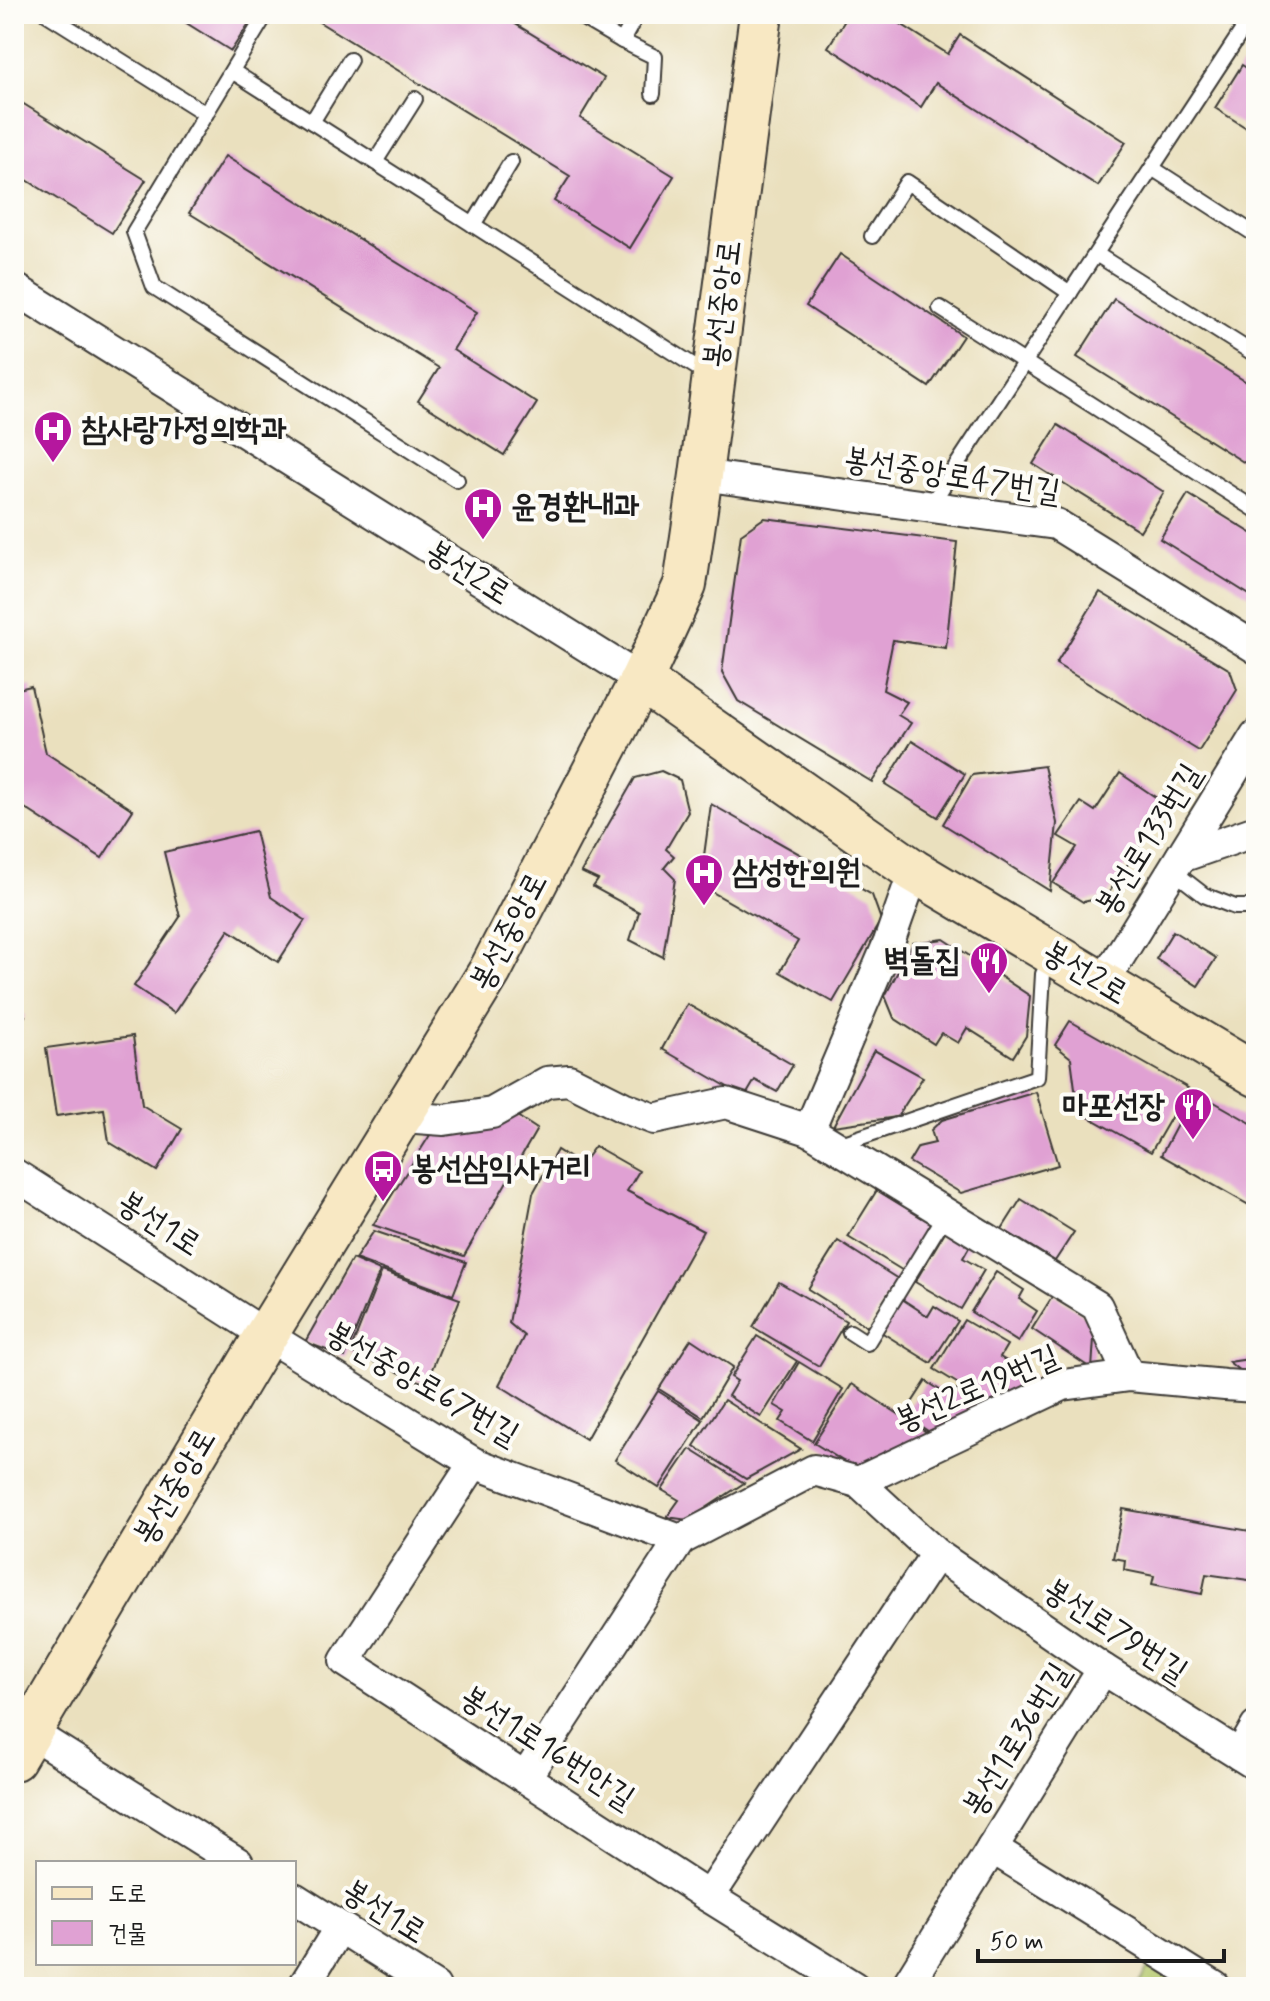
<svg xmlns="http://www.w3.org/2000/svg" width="1270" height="2001" viewBox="0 0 1270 2001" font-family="Mynerve,'Poor Story',sans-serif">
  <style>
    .green { fill: #b4c76a; stroke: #687243; stroke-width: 2 }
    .building { fill: #e0a1d3 }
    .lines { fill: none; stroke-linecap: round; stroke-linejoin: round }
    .lane-casing { stroke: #3b3934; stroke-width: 18 }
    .street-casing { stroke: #3b3934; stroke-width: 34 }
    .secondary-casing { stroke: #3b3934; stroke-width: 46 }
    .lane { stroke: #fff; stroke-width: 14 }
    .street { stroke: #fff; stroke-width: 30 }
    .secondary { stroke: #f8e8c3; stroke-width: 42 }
    .labels { text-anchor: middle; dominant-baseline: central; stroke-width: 8; stroke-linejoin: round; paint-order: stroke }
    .street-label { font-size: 32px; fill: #1c1c1c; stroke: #fdfcf7 }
    .poi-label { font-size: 32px; font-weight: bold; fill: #1c1c1c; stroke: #fdfcf7; text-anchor: start }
  </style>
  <rect width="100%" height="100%" fill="#fdfcf7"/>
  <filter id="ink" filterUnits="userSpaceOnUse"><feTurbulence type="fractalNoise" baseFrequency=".0125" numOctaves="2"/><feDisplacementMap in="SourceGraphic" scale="16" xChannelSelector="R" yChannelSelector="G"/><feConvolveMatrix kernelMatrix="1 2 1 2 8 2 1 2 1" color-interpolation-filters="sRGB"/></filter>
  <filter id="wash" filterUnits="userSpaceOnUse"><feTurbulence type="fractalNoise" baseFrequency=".006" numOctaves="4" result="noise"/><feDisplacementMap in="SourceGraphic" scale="32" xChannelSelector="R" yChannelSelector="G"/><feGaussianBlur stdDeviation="1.8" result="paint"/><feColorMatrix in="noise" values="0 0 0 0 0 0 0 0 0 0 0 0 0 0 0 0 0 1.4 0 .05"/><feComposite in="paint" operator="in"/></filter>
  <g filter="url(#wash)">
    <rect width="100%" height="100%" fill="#eae0be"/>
    <polygon class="green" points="1152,1962 1192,1987 1136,1987"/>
    <g id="blocks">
      <g class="building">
        <polygon points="172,14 255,14 231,51"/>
        <polygon points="313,14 499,14 604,78 580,118 674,176 630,248 554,201 570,176 311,17"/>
        <polygon points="849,14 885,14 948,54 960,35 1126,142 1098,186 936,83 921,107 828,47"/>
        <polygon points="1242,65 1256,74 1256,134 1215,108"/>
        <polygon points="14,98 146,180 112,233 14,172"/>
        <polygon points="225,156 477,312 453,350 537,403 504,455 418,401 439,368 189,213"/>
        <polygon points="840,254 963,336 929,387 806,306"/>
        <polygon points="1114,299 1256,388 1256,470 1077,357"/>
        <polygon points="1058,425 1164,492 1140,531 1033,464"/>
        <polygon points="1188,494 1256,536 1256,599 1160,539"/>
        <polygon points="764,518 957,542 946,648 893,640 883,690 907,702 898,715 911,723 872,782 738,701 722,672 741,534"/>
        <polygon points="1100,592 1230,670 1237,690 1199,751 1056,664"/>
        <polygon points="31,686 46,753 133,810 102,858 14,801 14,690"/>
        <polygon points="912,741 965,774 938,817 885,784"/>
        <polygon points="1044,766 1057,823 1050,891 943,824 972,775"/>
        <polygon points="661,771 680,780 688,812 666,849 674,856 664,868 675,879 663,957 630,940 639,912 593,887 598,880 581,872 635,778"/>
        <polygon points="1120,773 1167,805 1106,897 1083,902 1053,883 1077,847 1058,836 1081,802 1095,811"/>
        <polygon points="711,804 872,895 881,920 833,1002 780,972 798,941 700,885"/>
        <polygon points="255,831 271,897 305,920 278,962 229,930 174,1013 134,986 180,917 164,852"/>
        <polygon points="1173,931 1216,958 1198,986 1156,959"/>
        <polygon points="944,939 1030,996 1026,1036 1013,1057 967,1028 958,1043 941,1033 934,1044 894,1018 885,996 913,943"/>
        <polygon points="687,1004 793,1065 777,1092 755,1080 745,1097 662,1049"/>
        <polygon points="14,1008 25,1016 14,1031"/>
        <polygon points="1070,1021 1188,1088 1151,1152 1078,1111 1071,1058 1055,1045"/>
        <polygon points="133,1036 142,1105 182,1129 157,1171 109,1142 104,1109 56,1116 46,1048"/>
        <polygon points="874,1050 923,1077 897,1117 833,1126"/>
        <polygon points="1195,1091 1256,1126 1256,1209 1161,1155"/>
        <polygon points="1036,1092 1058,1165 961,1193 909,1162 918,1147 935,1143 931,1130 942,1120"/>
        <polygon points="508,1110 537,1129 464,1256 373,1225 430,1135"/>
        <polygon points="595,1146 639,1171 627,1191 703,1231 586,1439 499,1385 524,1336 509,1323 533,1193 557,1150 581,1165"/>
        <polygon points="877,1190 934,1225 905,1272 848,1237"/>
        <polygon points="1021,1199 1074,1232 1055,1261 1002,1229"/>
        <polygon points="946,1230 971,1244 963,1258 984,1270 961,1309 915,1282"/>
        <polygon points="374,1231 466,1262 453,1295 355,1259"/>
        <polygon points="838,1241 898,1279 868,1327 808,1289"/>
        <polygon points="352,1259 380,1271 345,1357 305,1342"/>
        <polygon points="382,1271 460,1299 426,1384 350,1352"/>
        <polygon points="996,1272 1024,1290 1019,1299 1037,1311 1018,1342 971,1312"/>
        <polygon points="779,1282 846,1321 819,1366 753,1327"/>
        <polygon points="1054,1294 1095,1323 1092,1369 1032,1329"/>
        <polygon points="902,1299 928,1316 934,1306 958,1321 931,1363 881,1332"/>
        <polygon points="964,1320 1007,1345 1000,1357 1034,1378 1020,1403 1001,1410 934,1369"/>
        <polygon points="757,1336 797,1361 761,1417 728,1396 737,1381 731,1377"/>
        <polygon points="691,1339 733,1367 703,1417 659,1389"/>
        <polygon points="1256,1358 1256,1382 1252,1381 1229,1362"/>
        <polygon points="799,1362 843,1389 812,1441 780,1421 786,1412 774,1405"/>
        <polygon points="926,1381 949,1396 954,1389 989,1411 937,1437 904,1415"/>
        <polygon points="852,1384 934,1437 859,1471 814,1443"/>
        <polygon points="658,1391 703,1420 659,1488 615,1460"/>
        <polygon points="724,1400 801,1449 746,1479 694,1446"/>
        <polygon points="690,1449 744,1483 688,1520 667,1517 679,1500 662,1490"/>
        <polygon points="1123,1509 1256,1532 1256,1581 1206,1574 1202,1594 1152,1584 1154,1576 1124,1570 1125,1560 1113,1558"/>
      </g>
    </g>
  </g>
  <g filter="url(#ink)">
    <use href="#blocks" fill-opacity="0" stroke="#3b3934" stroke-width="2"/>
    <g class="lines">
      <g class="lane-casing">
        <g id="lane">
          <polyline points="47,14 206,114"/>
          <polyline points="266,14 134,232 154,287 457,480"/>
          <polyline points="576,14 622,41 637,14"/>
          <polyline points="1226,14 1256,33"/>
          <polyline points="622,41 655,57 653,94"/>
          <polyline points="232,71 710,376"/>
          <polyline points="312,122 350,60"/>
          <polyline points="375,162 415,99"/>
          <polyline points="1152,168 1256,235"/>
          <polyline points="473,225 511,162"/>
          <polyline points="872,236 907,182 1070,293"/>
          <polyline points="1096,254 1256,355"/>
          <polyline points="940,308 1256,510"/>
          <polyline points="930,506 1253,14"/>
          <polyline points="1173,871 1204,895 1235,907 1256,907"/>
          <polyline points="835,1146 1037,1077 1043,974 1052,957"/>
          <polyline points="850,1332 867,1343 946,1214"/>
        </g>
      </g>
      <g class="street-casing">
        <g id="street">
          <polyline points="14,288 641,680"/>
          <polyline points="701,475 1056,524 1256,648"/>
          <polyline points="1181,857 1256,831"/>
          <polyline points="1103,983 1256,735"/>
          <polyline points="402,1117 444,1120 492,1113 547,1082 569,1080 623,1107 654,1119 726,1103 809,1130 1097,1306 1129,1376"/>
          <polyline points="809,1130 889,942 914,871"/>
          <polyline points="14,1174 266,1335 474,1463 680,1540 814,1470 858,1482 936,1554 1103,1669 1256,1765"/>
          <polyline points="474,1463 345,1661 709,1897 854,1987"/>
          <polyline points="858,1482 1063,1385 1129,1376 1225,1385 1256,1387"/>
          <polyline points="14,1722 238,1863"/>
          <polyline points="1240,1755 1256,1727"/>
          <polyline points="525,1778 680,1540"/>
          <polyline points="992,1848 1215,1987"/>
          <polyline points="709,1897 936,1554"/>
          <polyline points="294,1898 435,1987"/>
          <polyline points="303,1987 340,1927"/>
          <polyline points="906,1987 1103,1669"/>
        </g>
      </g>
      <g class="secondary-casing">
        <g id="secondary">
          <polyline points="641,680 914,871 1256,1075"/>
          <polyline points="14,1759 266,1335 490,971 641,680 685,585 701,475 761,14"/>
        </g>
      </g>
      <use href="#lane" class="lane"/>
      <use href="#street" class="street"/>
      <use href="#secondary" class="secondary"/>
    </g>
  </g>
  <defs>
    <g id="hospital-pin" transform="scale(2)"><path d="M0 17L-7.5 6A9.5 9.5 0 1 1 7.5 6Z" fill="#b5179e" stroke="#fdfcf7"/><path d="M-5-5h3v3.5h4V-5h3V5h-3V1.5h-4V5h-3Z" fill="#fff"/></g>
    <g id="restaurant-pin" transform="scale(2)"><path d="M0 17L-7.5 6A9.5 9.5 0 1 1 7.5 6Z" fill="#b5179e" stroke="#fdfcf7"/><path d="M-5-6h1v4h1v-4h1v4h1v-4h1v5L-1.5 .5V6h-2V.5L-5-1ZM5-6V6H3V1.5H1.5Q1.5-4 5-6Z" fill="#fff"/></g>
    <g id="bus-pin" transform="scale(2)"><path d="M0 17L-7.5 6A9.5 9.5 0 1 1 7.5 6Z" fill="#b5179e" stroke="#fdfcf7"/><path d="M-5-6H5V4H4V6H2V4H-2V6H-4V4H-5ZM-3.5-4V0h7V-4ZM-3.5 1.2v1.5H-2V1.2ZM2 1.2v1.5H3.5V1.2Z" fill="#fff"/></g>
  </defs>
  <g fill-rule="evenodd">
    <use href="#hospital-pin" x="53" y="430"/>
    <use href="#hospital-pin" x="483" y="507"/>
    <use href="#hospital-pin" x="704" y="873"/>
    <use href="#restaurant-pin" x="989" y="961"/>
    <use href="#restaurant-pin" x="1193" y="1107"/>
    <use href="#bus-pin" x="383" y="1169"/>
  </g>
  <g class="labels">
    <g class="street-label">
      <text transform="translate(723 304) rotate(-83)">봉선중앙로</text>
      <text transform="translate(952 476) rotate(9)">봉선중앙로47번길</text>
      <text transform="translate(468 573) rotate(32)">봉선2로</text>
      <text transform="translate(1149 840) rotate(-58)">봉선로133번길</text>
      <text transform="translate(509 932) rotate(-62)">봉선중앙로</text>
      <text transform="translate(1085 973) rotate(31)">봉선2로</text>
      <text transform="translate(159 1224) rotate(33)">봉선1로</text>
      <text transform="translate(422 1384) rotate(30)">봉선중앙로67번길</text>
      <text transform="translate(977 1389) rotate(-23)">봉선2로19번길</text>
      <text transform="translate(175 1487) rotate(-59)">봉선중앙로</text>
      <text transform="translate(1115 1631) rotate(33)">봉선로79번길</text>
      <text transform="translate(1017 1740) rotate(-58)">봉선1로36번길</text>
      <text transform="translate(547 1748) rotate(33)">봉선1로16번안길</text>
      <text transform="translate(384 1912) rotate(32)">봉선1로</text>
    </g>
    <g class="poi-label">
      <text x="81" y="430">참사랑가정의학과</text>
      <text x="511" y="507">윤경환내과</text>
      <text x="732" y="873">삼성한의원</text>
      <text x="961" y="961" text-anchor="end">벽돌집</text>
      <text x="1165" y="1107" text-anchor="end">마포선장</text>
      <text x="411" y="1169">봉선삼익사거리</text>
    </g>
  </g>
  <rect width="1270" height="2001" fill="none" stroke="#fdfcf7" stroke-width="48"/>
  <rect x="36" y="1861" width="260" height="104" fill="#fdfcf7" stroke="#a3a29f" stroke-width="2"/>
  <rect x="52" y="1887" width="40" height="12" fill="#f8e8c3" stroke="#a3a29f" stroke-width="2"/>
  <text x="108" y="1901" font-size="24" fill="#1c1c1c">도로</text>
  <rect x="52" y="1921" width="40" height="24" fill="#e0a1d3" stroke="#a3a29f" stroke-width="2"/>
  <text x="108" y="1941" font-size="24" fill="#1c1c1c">건물</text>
  <path d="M978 1949v12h246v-12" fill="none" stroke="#1c1c1c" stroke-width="4"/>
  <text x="990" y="1949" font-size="24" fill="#1c1c1c" stroke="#fdfcf7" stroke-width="6" paint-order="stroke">50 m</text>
</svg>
